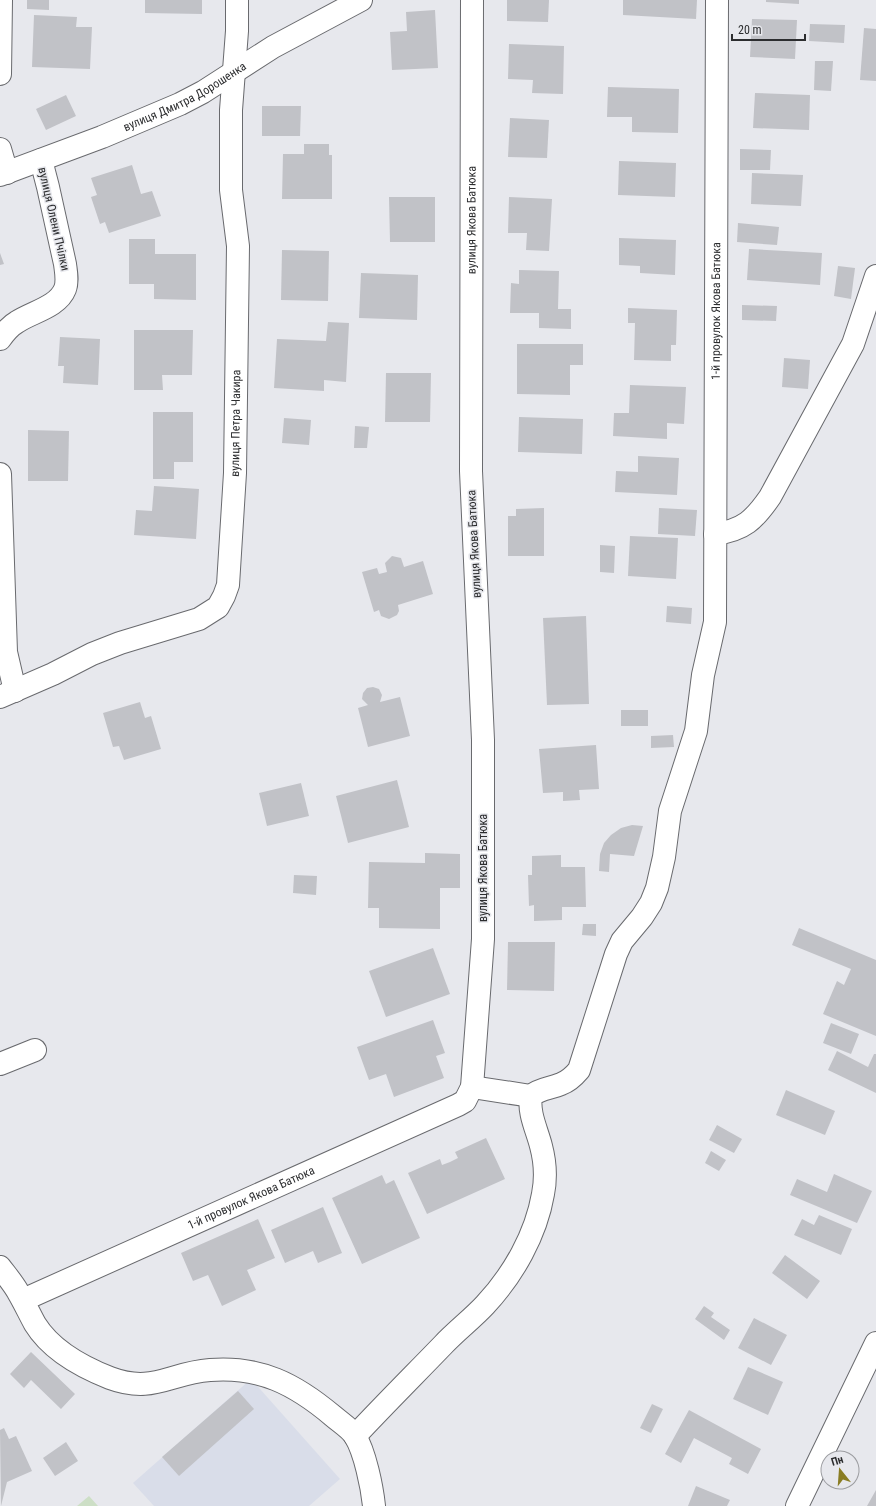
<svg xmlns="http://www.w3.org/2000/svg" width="876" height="1506" viewBox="0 0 876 1506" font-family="'Roboto Condensed',sans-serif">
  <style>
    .built { fill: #d9dde9 }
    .green { fill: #cddfc6 }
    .building { fill: #c1c2c7 }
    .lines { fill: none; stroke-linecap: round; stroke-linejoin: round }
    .minor-casing { stroke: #696a6e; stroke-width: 24 }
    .minor { stroke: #fff; stroke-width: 22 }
    .labels { text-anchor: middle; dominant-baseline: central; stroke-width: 3; stroke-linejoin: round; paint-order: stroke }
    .street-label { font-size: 12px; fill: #2c2d2f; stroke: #e7e8ed }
  </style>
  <rect width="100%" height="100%" fill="#e7e8ed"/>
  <polygon class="built" points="251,1379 340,1479 309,1506 154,1506 133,1483"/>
  <polygon class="green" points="89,1496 98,1506 77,1506"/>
  <g class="building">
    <polygon points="27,0 49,0 49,10 27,9"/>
    <polygon points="145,0 202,0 202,14 145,13"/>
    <polygon points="507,0 549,0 548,22 507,21"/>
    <polygon points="623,0 697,0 696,19 623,15"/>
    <polygon points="766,0 799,0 799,4 766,2"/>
    <polygon points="435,10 438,68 392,70 390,32 407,31 406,12"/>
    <polygon points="34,15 77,17 76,27 92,27 90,69 32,67"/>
    <polygon points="752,19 797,20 795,59 750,57"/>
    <polygon points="810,24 845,25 844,43 809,41"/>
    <polygon points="864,28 876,29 876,81 860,80"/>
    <polygon points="509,44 564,46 563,94 532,93 533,80 508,79"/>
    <polygon points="815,61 833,61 831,91 814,90"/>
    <polygon points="608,87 679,89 678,133 632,132 632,117 607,117"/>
    <polygon points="755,93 810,95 809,130 753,128"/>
    <polygon points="66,95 76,116 46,130 36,109"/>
    <polygon points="262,106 301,106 300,136 262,136"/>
    <polygon points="510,118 549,120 547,158 508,157"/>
    <polygon points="304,144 329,144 329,155 332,155 332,199 282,199 283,154 304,154"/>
    <polygon points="740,149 771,150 770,170 740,170"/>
    <polygon points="619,161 676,163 675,197 618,195"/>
    <polygon points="132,165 141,194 152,191 161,216 109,233 105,222 100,224 91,197 97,195 91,178"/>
    <polygon points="752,173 803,175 801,206 751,204"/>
    <polygon points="389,197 435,197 435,242 390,242"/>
    <polygon points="509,197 552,199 549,251 526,250 527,233 508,233"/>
    <polygon points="738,223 779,227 777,245 737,242"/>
    <polygon points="619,238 676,240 675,275 640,273 640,266 619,265"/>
    <polygon points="129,239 155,239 155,254 196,254 196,300 154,299 154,284 129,284"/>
    <polygon points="749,249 822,253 820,285 747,280"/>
    <polygon points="282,250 329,251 328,301 281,300"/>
    <polygon points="0,253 4,264 0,265"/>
    <polygon points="838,266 855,268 851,299 834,296"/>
    <polygon points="519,270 559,271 558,309 571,309 571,329 539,328 539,313 510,313 511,283 519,284"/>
    <polygon points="361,273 418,275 417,320 359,318"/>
    <polygon points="742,305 777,306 776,321 742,320"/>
    <polygon points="628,308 677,310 676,345 671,345 671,361 634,360 635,323 628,323"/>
    <polygon points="328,322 349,323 346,382 324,380 324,391 274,388 277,339 326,341"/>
    <polygon points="134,330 193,330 192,375 162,375 163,390 134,390"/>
    <polygon points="60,337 100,339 98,385 63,383 64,366 58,366"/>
    <polygon points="517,344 583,344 583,365 570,365 570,395 517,394"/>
    <polygon points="784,358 810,360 808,389 782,387"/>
    <polygon points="386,373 431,373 430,422 385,422"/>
    <polygon points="630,385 686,387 684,424 667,423 667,439 613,436 614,413 629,413"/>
    <polygon points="153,412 193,412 193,462 174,462 174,479 153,479"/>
    <polygon points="519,417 583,419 582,454 518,452"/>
    <polygon points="284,418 311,420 309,445 282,443"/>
    <polygon points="355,426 369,427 367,448 354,448"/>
    <polygon points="28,430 69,431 68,481 28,481"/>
    <polygon points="638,456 679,458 677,495 615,492 616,471 638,472"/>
    <polygon points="154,486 199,489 196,539 134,535 136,510 152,511"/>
    <polygon points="544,508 544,556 508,556 508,516 516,516 516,509"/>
    <polygon points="659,508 697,510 695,536 658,534"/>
    <polygon points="630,536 678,538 676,579 628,576"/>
    <polygon points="600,545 615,546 614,573 600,572"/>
    <polygon points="392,556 401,558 404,567 423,561 433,594 398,605 399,611 397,615 389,619 381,616 379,610 374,612 362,572 377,568 379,574 387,572 385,563"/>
    <polygon points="667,606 692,608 691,624 666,622"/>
    <polygon points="586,616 589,704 547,705 543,618"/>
    <polygon points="373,687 379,689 382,695 380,702 400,697 410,736 368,747 358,708 368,705 362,699 363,693 367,688"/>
    <polygon points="140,702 145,718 151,716 161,749 124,760 119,746 113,747 103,713"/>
    <rect x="621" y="710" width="27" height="16"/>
    <polygon points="673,735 674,747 651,748 651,736"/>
    <polygon points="596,745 599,789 579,790 580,800 563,801 563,792 543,793 539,749"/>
    <polygon points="397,780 409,827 348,843 336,796"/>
    <polygon points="301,783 309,816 267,826 259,793"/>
    <polygon points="632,825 643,826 634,856 610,854 609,872 599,871 600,854 604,843 611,835 621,828"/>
    <polygon points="425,853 460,854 460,888 440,888 440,929 379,928 379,908 368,908 369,862 425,863"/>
    <polygon points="561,855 561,867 585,867 586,907 562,907 562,920 534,921 534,905 529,906 528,875 532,875 532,856"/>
    <polygon points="294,875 317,876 316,895 293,893"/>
    <polygon points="583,924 596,924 596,936 582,935"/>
    <polygon points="799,928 876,960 876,1036 823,1014 837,981 844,985 851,969 792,945"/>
    <polygon points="508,942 555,942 554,991 507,990"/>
    <polygon points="433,948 450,994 386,1017 369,971"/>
    <polygon points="433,1020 445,1053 436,1056 444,1078 394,1097 386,1074 369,1080 357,1047"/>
    <polygon points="831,1023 859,1034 851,1054 823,1043"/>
    <polygon points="837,1051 868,1067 874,1054 876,1054 876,1093 828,1070"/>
    <polygon points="786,1090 835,1111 825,1135 776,1115"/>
    <polygon points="717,1125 742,1139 734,1153 709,1140"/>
    <polygon points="486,1138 505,1179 427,1214 408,1173 440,1159 442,1165 450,1162 458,1158 455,1152"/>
    <polygon points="711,1151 726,1160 719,1171 705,1163"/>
    <polygon points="834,1174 872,1191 857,1223 790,1195 797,1179 827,1192"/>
    <polygon points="382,1175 386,1184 394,1180 420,1238 362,1264 332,1198"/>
    <polygon points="323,1207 342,1253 318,1263 313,1251 285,1263 271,1230"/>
    <polygon points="819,1215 852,1229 841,1255 794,1235 802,1219 814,1225"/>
    <polygon points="258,1219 275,1258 247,1270 256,1290 222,1306 208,1275 193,1281 181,1253"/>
    <polygon points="785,1255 820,1281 807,1299 772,1273"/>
    <polygon points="704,1306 714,1313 711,1317 730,1330 724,1340 695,1319"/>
    <polygon points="754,1318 787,1335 771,1365 738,1348"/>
    <polygon points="31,1352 75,1394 61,1409 31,1380 24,1388 10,1374"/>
    <polygon points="748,1367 783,1382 768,1415 733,1399"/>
    <polygon points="238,1391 254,1409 179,1476 162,1457"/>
    <polygon points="652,1404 663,1409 651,1433 640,1428"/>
    <polygon points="689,1410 761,1449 748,1474 729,1464 732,1458 694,1438 681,1463 665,1454"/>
    <polygon points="4,1428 9,1439 16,1436 32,1471 7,1482 1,1506 0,1430"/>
    <polygon points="66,1442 78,1461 55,1476 43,1458"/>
    <polygon points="696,1486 730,1500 727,1506 688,1506"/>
    <polygon points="876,1490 876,1506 867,1506"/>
  </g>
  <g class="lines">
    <g class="minor-casing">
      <g id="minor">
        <polyline points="0,74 1,0"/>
        <polyline points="0,149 7,173"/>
        <path id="s1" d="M0,175L102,137L180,104L203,92L273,47L361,0"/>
        <path d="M0,339C5,332 10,326 17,322C32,312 58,307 65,289C68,281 66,272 65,264L48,187L41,160"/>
        <polyline points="0,474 6,652 15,691"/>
        <path d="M715,534C744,530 754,520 770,497L853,344L876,276"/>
        <path id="s2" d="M0,697L53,674L92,654L120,643L199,619L218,607L224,596L228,585L235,473L238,246L231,190V110L237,31V0"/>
        <polyline points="0,1064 35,1050"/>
        <polyline points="472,1087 531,1096"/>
        <path d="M0,1267C6,1275 13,1283 18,1292C24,1302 29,1313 35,1324C51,1350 82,1367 110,1378C153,1394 169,1373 210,1370C260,1366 295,1384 333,1416C340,1422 351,1429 355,1436C365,1452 372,1487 374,1506"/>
        <path id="s3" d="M23,1300L458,1105L465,1101L472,1087L483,939V740L471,471L472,0"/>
        <path id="s4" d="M355,1436C384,1405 414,1375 443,1345C456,1331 472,1319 485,1305C513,1275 536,1235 543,1194C546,1179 545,1161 541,1146C537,1130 528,1113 531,1096C541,1088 550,1089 561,1084C569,1081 574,1076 579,1070L616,954L622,941L642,917L651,903L657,888L664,857L670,811L696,731L703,675L715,622L717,0"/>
        <polyline points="797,1506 876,1343"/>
      </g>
    </g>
    <use href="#minor" class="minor"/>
  </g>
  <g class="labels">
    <g class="street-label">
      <text stroke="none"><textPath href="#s1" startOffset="201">вулиця Дмитра Дорошенка</textPath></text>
      <text transform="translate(54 219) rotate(77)">вулиця Олени Пчілки</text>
      <text stroke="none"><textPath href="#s3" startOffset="1368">вулиця Якова Батюка</textPath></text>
      <text stroke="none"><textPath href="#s4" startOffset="1251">1-й провулок Якова Батюка</textPath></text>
      <text stroke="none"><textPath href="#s2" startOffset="423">вулиця Петра Чакира</textPath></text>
      <text transform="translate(474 544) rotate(-93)">вулиця Якова Батюка</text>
      <text transform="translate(483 868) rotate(-90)">вулиця Якова Батюка</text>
      <text stroke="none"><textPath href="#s3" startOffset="250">1-й провулок Якова Батюка</textPath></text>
    </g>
  </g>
  <g transform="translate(840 1470) rotate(343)"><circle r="19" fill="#e7e8ed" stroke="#9c9da1"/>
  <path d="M0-3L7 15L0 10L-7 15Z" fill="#8a7d23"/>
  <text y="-6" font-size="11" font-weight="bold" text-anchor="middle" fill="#2c2d2f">Пн</text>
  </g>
  <path d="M732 34v6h73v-6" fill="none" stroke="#2c2d2f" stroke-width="2"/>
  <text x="738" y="34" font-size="12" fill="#2c2d2f" stroke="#e7e8ed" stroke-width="3" paint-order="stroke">20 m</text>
</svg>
